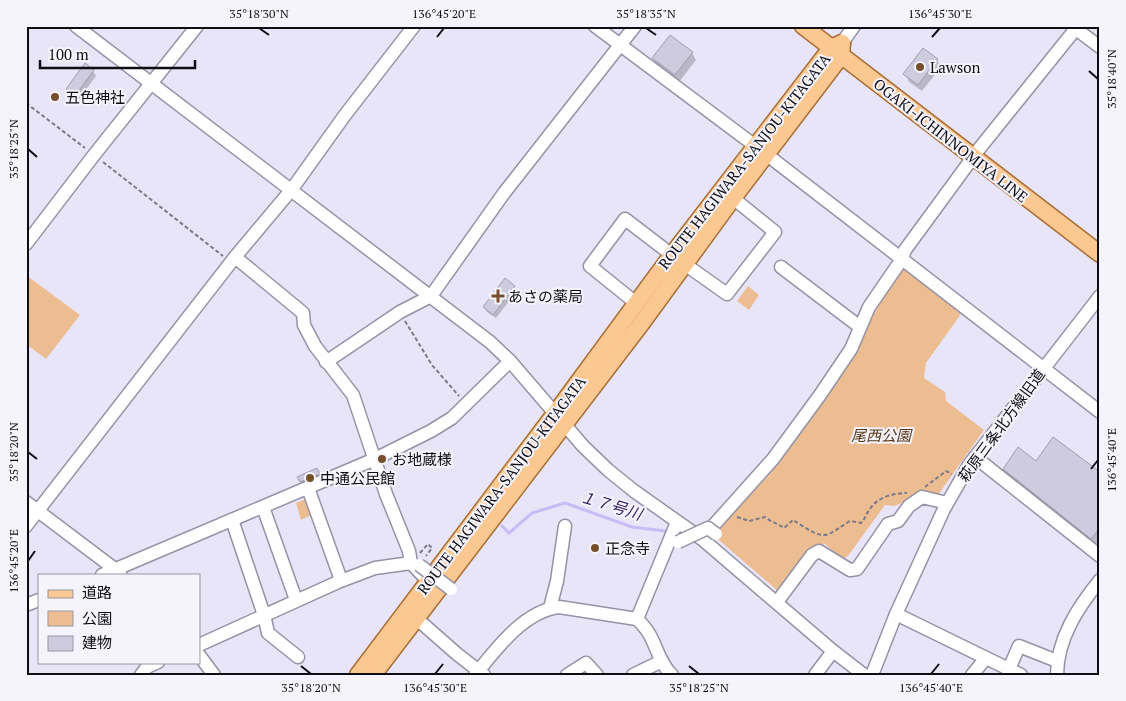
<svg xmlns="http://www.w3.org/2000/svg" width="1126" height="701" viewBox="0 0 1126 701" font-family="'PT Serif','Noto Sans JP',serif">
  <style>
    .green { fill: #edbd92 }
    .shadow { fill: #0003 }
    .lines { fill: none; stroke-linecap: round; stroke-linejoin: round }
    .stream { stroke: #c9bcf6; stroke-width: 3 }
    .building { fill: #cfcbdf; stroke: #a19db1 }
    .minor-casing { stroke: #9692a5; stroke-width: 15 }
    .major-casing { stroke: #a86f35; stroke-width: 19 }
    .path { stroke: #7c7a87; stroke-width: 2; stroke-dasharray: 4 2.5; stroke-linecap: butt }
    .minor { stroke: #fff; stroke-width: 12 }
    .major { stroke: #fcc891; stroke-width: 16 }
    .minor-bridge-casing { stroke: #9692a5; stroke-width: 15; stroke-linecap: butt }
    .minor-bridge { stroke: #fff; stroke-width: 12 }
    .ticks { fill: none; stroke: #0f0e14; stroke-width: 2 }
    .poi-dot { fill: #76502c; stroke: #f5f4fc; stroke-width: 2 }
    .labels { text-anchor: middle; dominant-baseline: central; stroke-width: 4; stroke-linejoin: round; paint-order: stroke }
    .poi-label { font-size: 15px; fill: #0f0e14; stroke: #f5f4fc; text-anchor: start }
    .street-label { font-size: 15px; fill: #0f0e14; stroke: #f5f4fc }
    .park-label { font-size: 15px; font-style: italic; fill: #573614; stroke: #f5f4fc }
    .water-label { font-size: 16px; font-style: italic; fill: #341d5f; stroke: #f5f4fc }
    .neatline { fill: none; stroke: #0f0e14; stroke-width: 2 }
    .ticks-label { font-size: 12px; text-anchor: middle; fill: #0f0e14 }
  </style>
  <rect width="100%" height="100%" fill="#e9e5f9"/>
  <g class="green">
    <polygon points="902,266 961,314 926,363 924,378 945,392 946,401 984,430 938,495 925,492 895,506 885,505 848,556 842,559 825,544 815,547 779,592 713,535 768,476 860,338"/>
    <polygon points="26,275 80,315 46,359 26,344"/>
    <polygon points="748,286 759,295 749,310 737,301"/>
    <polygon points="308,498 313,514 301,520 296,503"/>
  </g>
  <g class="shadow">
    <polygon points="692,53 696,60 679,82 657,66 653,58"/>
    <polygon points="937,60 941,67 922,91 909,82 905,74"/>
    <polygon points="86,65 93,71 96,76 78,100 68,89"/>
    <polygon points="514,286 517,291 496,318 487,312 484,307"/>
    <polygon points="1036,463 1100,473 1100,545 1097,548 1010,479 1004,469"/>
    <polygon points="317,470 321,478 303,486 299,478"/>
  </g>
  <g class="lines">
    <polyline class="stream" points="502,526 509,533 532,513 565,503 632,527 665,531"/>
  </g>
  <g class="building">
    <polygon points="670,35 693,52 675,75 652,58"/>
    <polygon points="923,48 938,59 918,85 903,74"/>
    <polygon points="85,63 94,70 75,96 66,89"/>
    <polygon points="505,278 515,286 493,315 483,307"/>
    <polygon points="1053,437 1100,472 1100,528 1091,539 1003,469 1018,447 1036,461"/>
    <polygon points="317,468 320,474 300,482 297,477"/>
  </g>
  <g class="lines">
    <g class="minor-casing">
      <g id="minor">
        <polyline points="76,26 490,342 510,361 583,446 608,470 634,491 702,539 833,651 864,675"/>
        <polyline points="595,26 766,154 1100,412"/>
        <polyline points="1072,26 1100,47"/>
        <polyline points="842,43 854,26"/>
        <polyline points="26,244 94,155 197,26"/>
        <polyline points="235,257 303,313 304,325 315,346 353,395 386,494 409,551 411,563 428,581"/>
        <polyline points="686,265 727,294 775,232 733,198"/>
        <polyline points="781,267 860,327"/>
        <polyline points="636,303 590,266 625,219 672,255"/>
        <polyline points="326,362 400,312 431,296 504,193 635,26"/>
        <polyline points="975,457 1100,556"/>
        <polyline points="308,488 341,580"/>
        <polyline points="26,502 120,573"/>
        <polyline points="263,507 296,600"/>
        <polyline points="232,520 264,615 268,633 298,657"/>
        <polyline points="26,526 235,257 292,189 345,115 414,26"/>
        <polyline points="704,536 773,459 820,395 851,349 869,307 902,259 905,250 979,149 1078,26"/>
        <polyline points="102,575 375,459 431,431 452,418 510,361"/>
        <polyline points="777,602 812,555 819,551 850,570 857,569 888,524 898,521 909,506 922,497 947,503"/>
        <polyline points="26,605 39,600"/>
        <polyline points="550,608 557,581 565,526"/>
        <polyline points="896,614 1021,675"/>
        <polyline points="416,618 457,654 484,675"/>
        <polyline points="637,619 677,522"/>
        <polyline points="199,645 338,582 375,568 411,563"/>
        <polyline points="199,655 214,675"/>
        <polyline points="1009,669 1019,646 1057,661"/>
        <polyline points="141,675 147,667 158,662"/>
        <path d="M475,675C496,649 524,611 559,607L637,619C641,623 645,627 648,632C657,646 659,663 672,675"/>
        <polyline points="567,675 586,663 597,675"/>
        <polyline points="633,675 662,661"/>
        <polyline points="815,675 833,651"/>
        <polyline points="872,675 896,614 944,509 969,465 1100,296"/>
        <polyline points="972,675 986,658"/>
        <path d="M1057,675C1057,639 1078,607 1100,580"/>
      </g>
    </g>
    <g class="major-casing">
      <g id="major">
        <polyline points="803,26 1100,254"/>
        <polyline points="358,675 560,407 672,255 831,48 842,43"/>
        <polyline points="373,675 641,324 733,198 841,56 842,43"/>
      </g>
    </g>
    <g class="path">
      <polyline points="26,103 85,148"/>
      <polyline points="103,162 223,256"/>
      <polyline points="405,321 432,365 459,396"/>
      <polyline points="925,487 946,471 952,474"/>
      <path d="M737,517L749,521L765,517C771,522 777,523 784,528L793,520C802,525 818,539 829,534C837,530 843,525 850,521L861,523C865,519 866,514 870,509C877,497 894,493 907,493"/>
      <polyline points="420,553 428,544 432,548 426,556"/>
    </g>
    <use href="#minor" class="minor"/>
    <use href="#major" class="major"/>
    <g class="minor-bridge-casing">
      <g id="minor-bridge">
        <polyline points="678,542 708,528 716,534"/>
        <polyline points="419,565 451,589"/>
      </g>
    </g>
    <use href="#minor-bridge" class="minor-bridge"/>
  </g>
  <path class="ticks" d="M259,28L269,35M646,28L656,35M437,37L444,28M932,37L940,28M1089,71L1098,79M28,149L37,157M28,452L37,459M1091,469L1098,460M28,561L35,551M301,666L311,674M689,666L699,674M435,674L443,664M931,674L939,664"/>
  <g class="poi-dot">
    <circle cx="920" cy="67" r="5"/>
    <circle cx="55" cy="97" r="5"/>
    <path d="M495.5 288.5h5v5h5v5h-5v5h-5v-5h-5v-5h5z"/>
    <circle cx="382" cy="459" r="5"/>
    <circle cx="310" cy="478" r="5"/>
    <circle cx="595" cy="548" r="5"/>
  </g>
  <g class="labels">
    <g class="poi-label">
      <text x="930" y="67">Lawson</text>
      <text x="65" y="97">五色神社</text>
      <text x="508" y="296">あさの薬局</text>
      <text x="392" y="459">お地蔵様</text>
      <text x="320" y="478">中通公民館</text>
      <text x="605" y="548">正念寺</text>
    </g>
    <g class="street-label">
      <text transform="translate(951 140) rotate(38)">OGAKI-ICHINNOMIYA LINE</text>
      <text transform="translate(744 161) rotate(-52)">ROUTE HAGIWARA-SANJOU-KITAGATA</text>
      <text transform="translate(1001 425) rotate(-54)">萩原三条北方線旧道</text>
      <text transform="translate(501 485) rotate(-53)">ROUTE HAGIWARA-SANJOU-KITAGATA</text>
    </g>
    <g class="park-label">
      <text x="881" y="435">尾西公園</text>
    </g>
    <g class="water-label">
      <text transform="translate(611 505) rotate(17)">１７号川</text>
    </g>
  </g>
  <rect width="1126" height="701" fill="none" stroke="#f5f4fc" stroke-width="55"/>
  <rect x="38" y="574" width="162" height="90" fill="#f5f4fc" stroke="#99989f"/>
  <rect x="48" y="590" width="25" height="8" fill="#fcc891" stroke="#99989f"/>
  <text x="82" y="598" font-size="15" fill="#0f0e14">道路</text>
  <rect x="48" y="611" width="25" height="15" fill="#edbd92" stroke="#99989f"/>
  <text x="82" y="624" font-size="15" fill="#0f0e14">公園</text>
  <rect x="48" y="636" width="25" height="15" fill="#cfcbdf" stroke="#99989f"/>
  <text x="82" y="648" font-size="15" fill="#0f0e14">建物</text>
  <path d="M40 60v8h155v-8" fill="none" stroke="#0f0e14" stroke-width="2.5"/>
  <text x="48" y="60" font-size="15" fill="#0f0e14" stroke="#f5f4fc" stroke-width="4" paint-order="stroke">100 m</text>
  <rect x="28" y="28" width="1070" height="646" class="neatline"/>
  <g class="ticks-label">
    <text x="259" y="18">35°18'30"N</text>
    <text x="444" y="18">136°45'20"E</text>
    <text x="646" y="18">35°18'35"N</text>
    <text x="940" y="18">136°45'30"E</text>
    <text transform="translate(1112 79) rotate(-90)" y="4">35°18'40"N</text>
    <text transform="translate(14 149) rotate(-90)" y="4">35°18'25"N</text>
    <text transform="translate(14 452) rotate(-90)" y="4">35°18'20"N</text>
    <text transform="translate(1112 460) rotate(-90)" y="4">136°45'40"E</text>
    <text transform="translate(14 561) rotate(-90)" y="4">136°45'20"E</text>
    <text x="311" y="692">35°18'20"N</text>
    <text x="435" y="692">136°45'30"E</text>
    <text x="699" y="692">35°18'25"N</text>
    <text x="931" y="692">136°45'40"E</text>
  </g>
</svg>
